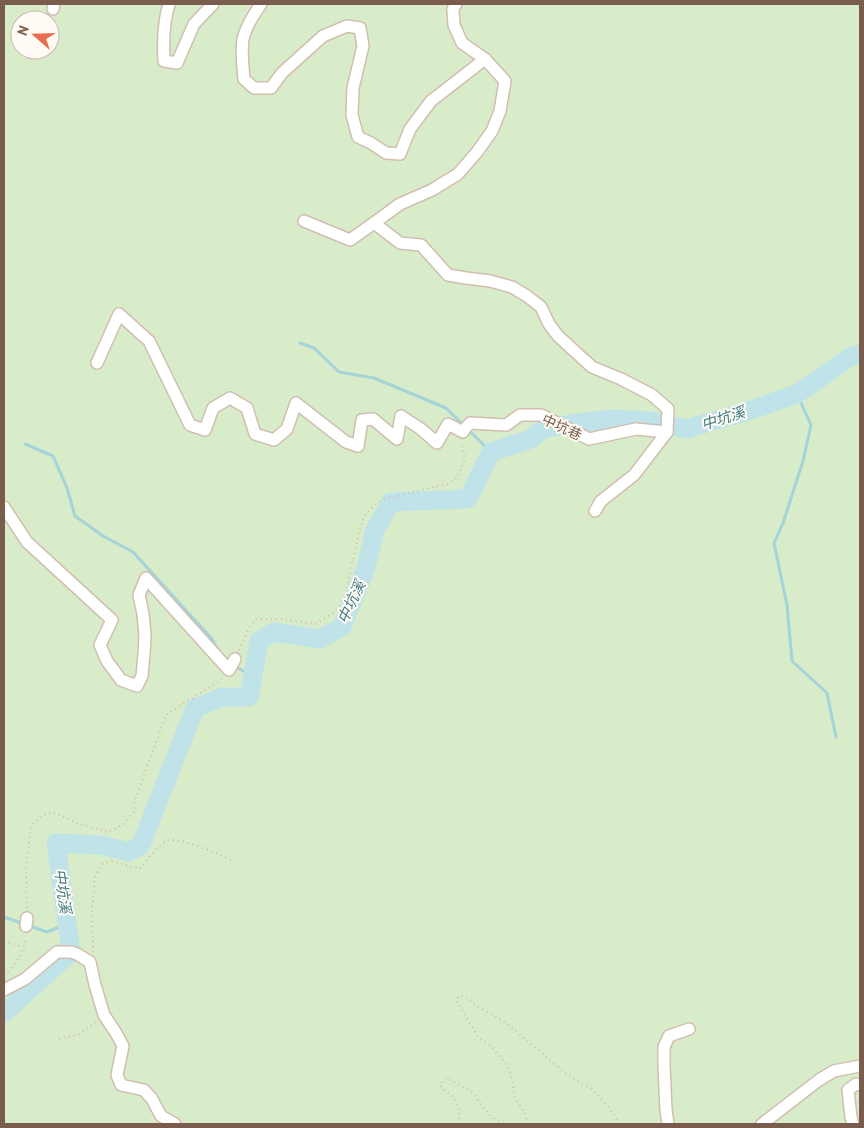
<svg xmlns="http://www.w3.org/2000/svg" width="864" height="1128" viewBox="0 0 864 1128" font-family="'PT Sans','Noto Sans TC',sans-serif">
  <style>
    .green { fill: #d8ecc9; fill-rule: evenodd }
    .lines { fill: none; stroke-linecap: round; stroke-linejoin: round }
    .stream { stroke: #a5d3da; stroke-width: 3 }
    .river { stroke: #bfe3e8; stroke-width: 19 }
    .minor-casing { stroke: #d1beb0; stroke-width: 14 }
    .path { stroke: #d9b8a5; stroke-width: 2; stroke-dasharray: 1 4; stroke-linecap: butt }
    .minor { stroke: #fff; stroke-width: 11 }
    .labels { text-anchor: middle; dominant-baseline: central; stroke-width: 4; stroke-linejoin: round; paint-order: stroke }
    .street-label { font-size: 14px; fill: #7a5c4d; stroke: #fffaf3 }
    .water-label { font-size: 15px; font-style: italic; fill: #437c86; stroke: #fffaf3 }
  </style>
  <rect width="100%" height="100%" fill="#fdf6ec"/>
  <path class="green" d="M4,4H860V1124H4ZM20,20H50V50H20Z"/>
  <g class="lines">
    <g class="stream">
      <polyline points="300,343 314,348 339,372 374,378 446,408 491,452"/>
      <polyline points="797,394 811,425 803,461 783,523 774,543 787,605 792,661 827,693 836,737"/>
      <polyline points="25,444 53,456 67,488 75,516 103,536 133,552 212,639 219,652"/>
      <polyline points="235,666 253,677"/>
      <polyline points="4,917 47,932 67,924"/>
    </g>
    <polyline class="river" points="4,1013 71,952 56,843 101,845 129,852 141,845 195,708 222,697 249,697 259,641 274,632 320,639 342,627 366,568 375,530 391,502 468,499 491,452 531,439 542,429 576,423 612,419 651,421 686,429 748,411 797,394 850,357 860,354"/>
    <g class="minor-casing">
      <g id="minor">
        <path d="M169,4C163,23 163,42 164,61L177,63L194,24L213,4"/>
        <path d="M261,4C254,14 246,26 243,39C241,52 243,66 244,79L254,88H271L282,73L323,36L347,26L360,28L363,46L353,88L352,115L358,137L371,143L386,153L400,154L410,129L431,101L485,59"/>
        <polyline points="456,4 453,9 454,25 462,43 485,59 505,81 500,111 492,131 477,152 458,174 432,190 400,204 374,223 400,243 421,245 448,275 466,278 490,281 512,287 527,296 541,307 549,324 558,336 592,367 621,379 652,395 668,409 667,432 634,475 601,501 595,511"/>
        <polyline points="53,9 54,4"/>
        <polyline points="304,221 350,240 374,223"/>
        <polyline points="97,363 119,314 149,341 190,425 205,430 213,408 230,398 247,408 255,434 274,440 287,429 296,403 346,442 358,446 362,420 373,419 397,439 401,416 421,429 437,443 448,424 463,432"/>
        <polyline points="463,431 470,423 506,425 520,415 541,415 589,439 636,429 667,432"/>
        <polyline points="4,507 27,542 112,620 100,645 107,661 121,680 137,686 142,676 144,654 145,636 143,614 139,595 146,578 229,670 235,659"/>
        <polyline points="26,926 27,918"/>
        <polyline points="4,990 25,979 57,952 71,952 77,954 90,962 95,985 104,1015 116,1033 123,1046 117,1075 121,1085 144,1090 152,1099 161,1116 175,1124"/>
        <polyline points="668,1124 666,1110 664,1066 664,1047 669,1036 689,1029"/>
        <polyline points="762,1124 819,1080 834,1071 860,1066"/>
        <polyline points="853,1124 851,1117 848,1090 856,1084 860,1085"/>
      </g>
    </g>
    <g class="path">
      <polyline points="239,650 249,628 257,619 282,619 315,624 335,612 345,596 359,532 366,513 378,502 392,497 447,484 458,477 465,458 461,443"/>
      <polyline points="27,908 26,867 31,826 42,816 52,812 80,824 108,832 124,824 135,811 134,802 166,715 178,707 215,684 223,678"/>
      <polyline points="4,941 23,947"/>
      <path d="M93,952V949L92,910L95,876L102,864L112,861L140,869C148,860 156,846 167,841C178,835 221,856 234,861"/>
      <path d="M4,975C16,965 24,952 26,937"/>
      <polyline points="59,1039 79,1034 97,1021"/>
      <polyline points="458,1124 460,1110 454,1097 441,1088 441,1083 447,1078 473,1093 484,1109 495,1119 504,1124"/>
      <polyline points="528,1124 525,1113 515,1099 512,1079 508,1066 492,1047 478,1037 463,1011 456,1000 459,996 464,996 479,1007 506,1023 570,1077 591,1088 611,1110 620,1124"/>
    </g>
    <use href="#minor" class="minor"/>
  </g>
  <g class="labels">
    <g class="street-label">
      <text transform="translate(562 427) rotate(25)">中坑巷</text>
    </g>
    <g class="water-label">
      <text transform="translate(723 418) rotate(-18)">中坑溪</text>
      <text transform="translate(351 602) rotate(-65)">中坑溪</text>
      <text transform="translate(63 891) rotate(82)">中坑溪</text>
    </g>
  </g>
  <rect width="864" height="1128" fill="none" stroke="#7a5c4d" stroke-width="10"/>
  <g transform="translate(35 35) rotate(290)"><circle r="24" fill="#fffaf3" stroke="#cabbb1"/>
  <path d="M0-4L9 19L0 12L-9 19Z" fill="#e76f51"/>
  <text y="-8" font-size="14" font-weight="bold" text-anchor="middle" fill="#7a5c4d">N</text>
  </g>
</svg>
